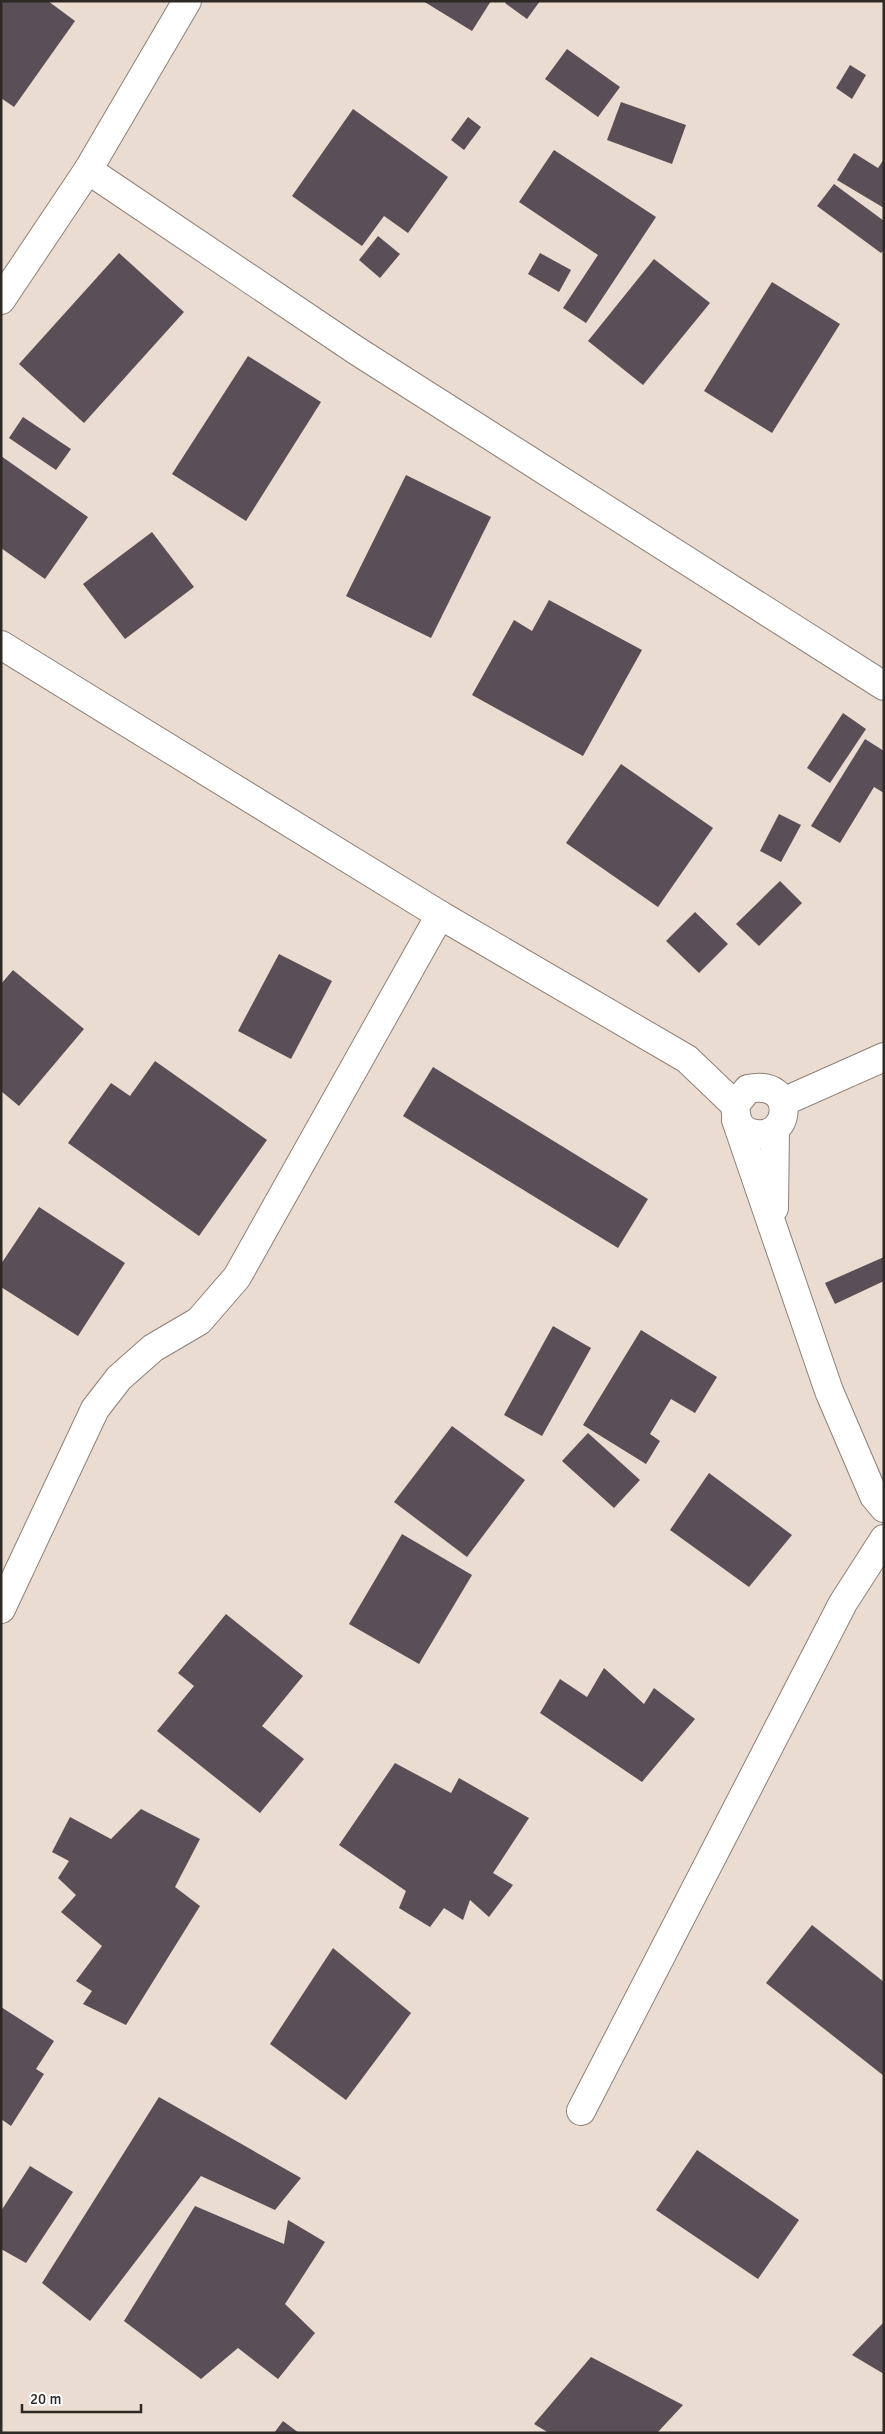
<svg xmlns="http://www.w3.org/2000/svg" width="885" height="2434" viewBox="0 0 885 2434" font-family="Signika,sans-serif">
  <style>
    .building { fill: #5a4e57 }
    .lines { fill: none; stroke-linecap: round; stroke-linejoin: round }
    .minor-casing { stroke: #8e8178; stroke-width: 30 }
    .minor { stroke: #fff; stroke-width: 28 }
  </style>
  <rect width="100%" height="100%" fill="#eadcd1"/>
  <g class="building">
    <polygon points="1,1 48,1 75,21 14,107 1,98"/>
    <polygon points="423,1 491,1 472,31"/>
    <polygon points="507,1 540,1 527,19 505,3"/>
    <polygon points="567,49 620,87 598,117 545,79"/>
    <polygon points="850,65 866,75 852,99 836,88"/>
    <polygon points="621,102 686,125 672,164 607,140"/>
    <polygon points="353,109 448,177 408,233 384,216 362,246 292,196"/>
    <polygon points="468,117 481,127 464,150 451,140"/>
    <polygon points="554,150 656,217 586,323 563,308 598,255 519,202"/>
    <polygon points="854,153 878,168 884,159 884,208 837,180"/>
    <polygon points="834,184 884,221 884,250 881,253 817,206"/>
    <polygon points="378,236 400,254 380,278 359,260"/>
    <polygon points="119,253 184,312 84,423 19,364"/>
    <polygon points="540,253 571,270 559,292 528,274"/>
    <polygon points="654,259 710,303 643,385 588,341"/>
    <polygon points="772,282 840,324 772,433 704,391"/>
    <polygon points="248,356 321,402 246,521 172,474"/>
    <polygon points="23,417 71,449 56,470 9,438"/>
    <polygon points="1,456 88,517 45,579 1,548"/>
    <polygon points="406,475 491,517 431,638 346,596"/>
    <polygon points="152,532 194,587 125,639 83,584"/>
    <polygon points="549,600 642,650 583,756 472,695 514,620 532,631"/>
    <polygon points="843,713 866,729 830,783 807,768"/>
    <polygon points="865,739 884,751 884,793 874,787 840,843 811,826"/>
    <polygon points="621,764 713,828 658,907 566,843"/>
    <polygon points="779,814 801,825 781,862 760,851"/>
    <polygon points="780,881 802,903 759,946 736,924"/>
    <polygon points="695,912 728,944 699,973 666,941"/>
    <polygon points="279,954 332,981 291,1059 238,1031"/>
    <polygon points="13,970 84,1029 19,1106 1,1091 1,984"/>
    <polygon points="155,1061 267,1140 199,1236 68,1143 111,1083 130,1096"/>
    <polygon points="433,1067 648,1199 618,1248 403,1116"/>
    <polygon points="39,1207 125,1263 78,1336 1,1287 1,1264"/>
    <polygon points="884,1257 884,1281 835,1304 825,1283"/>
    <polygon points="553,1326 591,1348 542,1436 504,1415"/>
    <polygon points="641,1330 717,1377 695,1413 671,1399 650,1434 660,1441 646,1464 583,1425"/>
    <polygon points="452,1426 525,1480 467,1557 394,1502"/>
    <polygon points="588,1433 640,1480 614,1508 562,1461"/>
    <polygon points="709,1473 792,1535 749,1587 670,1530"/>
    <polygon points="402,1534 472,1575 419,1664 349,1624"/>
    <polygon points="226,1614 303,1676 262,1726 304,1759 260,1813 157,1731 194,1686 178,1673"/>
    <polygon points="604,1668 644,1704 654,1688 695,1719 642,1782 540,1713 560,1679 587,1697"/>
    <polygon points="395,1763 451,1793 459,1778 529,1818 493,1873 513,1885 489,1917 470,1900 463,1920 444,1908 430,1927 399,1908 406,1891 339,1845"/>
    <polygon points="141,1809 200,1839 175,1887 200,1906 126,2025 83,2004 92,1991 76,1981 102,1946 61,1912 76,1895 58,1878 69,1861 52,1852 70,1817 111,1839"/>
    <polygon points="812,1925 884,1982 884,2076 766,1983"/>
    <polygon points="333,1948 411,2013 346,2100 270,2044"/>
    <polygon points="1,2007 54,2041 36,2069 44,2074 11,2126 1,2119"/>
    <polygon points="159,2097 301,2178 275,2210 201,2176 90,2321 42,2283"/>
    <polygon points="697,2150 799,2220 758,2279 656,2210"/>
    <polygon points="30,2166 73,2192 26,2263 1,2249 1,2211"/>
    <polygon points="195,2206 284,2244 288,2220 325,2242 285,2304 315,2333 278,2379 238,2348 201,2379 124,2321"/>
    <polygon points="884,2322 884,2374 852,2355"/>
    <polygon points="591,2357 683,2405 657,2433 549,2433 534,2424"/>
    <polygon points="283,2421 299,2433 274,2433"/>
  </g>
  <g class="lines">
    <g class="minor-casing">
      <g id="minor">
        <polyline points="88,170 357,351 884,686"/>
        <polyline points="1,300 88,170 187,1"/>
        <path d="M1,645L440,915L687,1059L735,1105C736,1117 737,1129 751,1133C791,1144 799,1078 748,1089L735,1105"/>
        <polyline points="783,1102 884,1057"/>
        <polyline points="736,1120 829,1391 874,1496 884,1508"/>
        <polyline points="774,1208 775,1130"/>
        <polyline points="1,1609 95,1409 119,1378 153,1348 199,1321 237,1277 440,915"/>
        <polyline points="581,2111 843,1603 884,1539"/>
      </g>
    </g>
    <use href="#minor" class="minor"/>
  </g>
  <rect width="885" height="2434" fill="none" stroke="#2f2925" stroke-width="5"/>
  <path d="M22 2404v8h119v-8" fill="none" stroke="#2f2925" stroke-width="2.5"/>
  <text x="30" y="2404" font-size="15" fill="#2f2925" stroke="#ffffff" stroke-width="4" paint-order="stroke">20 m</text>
</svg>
